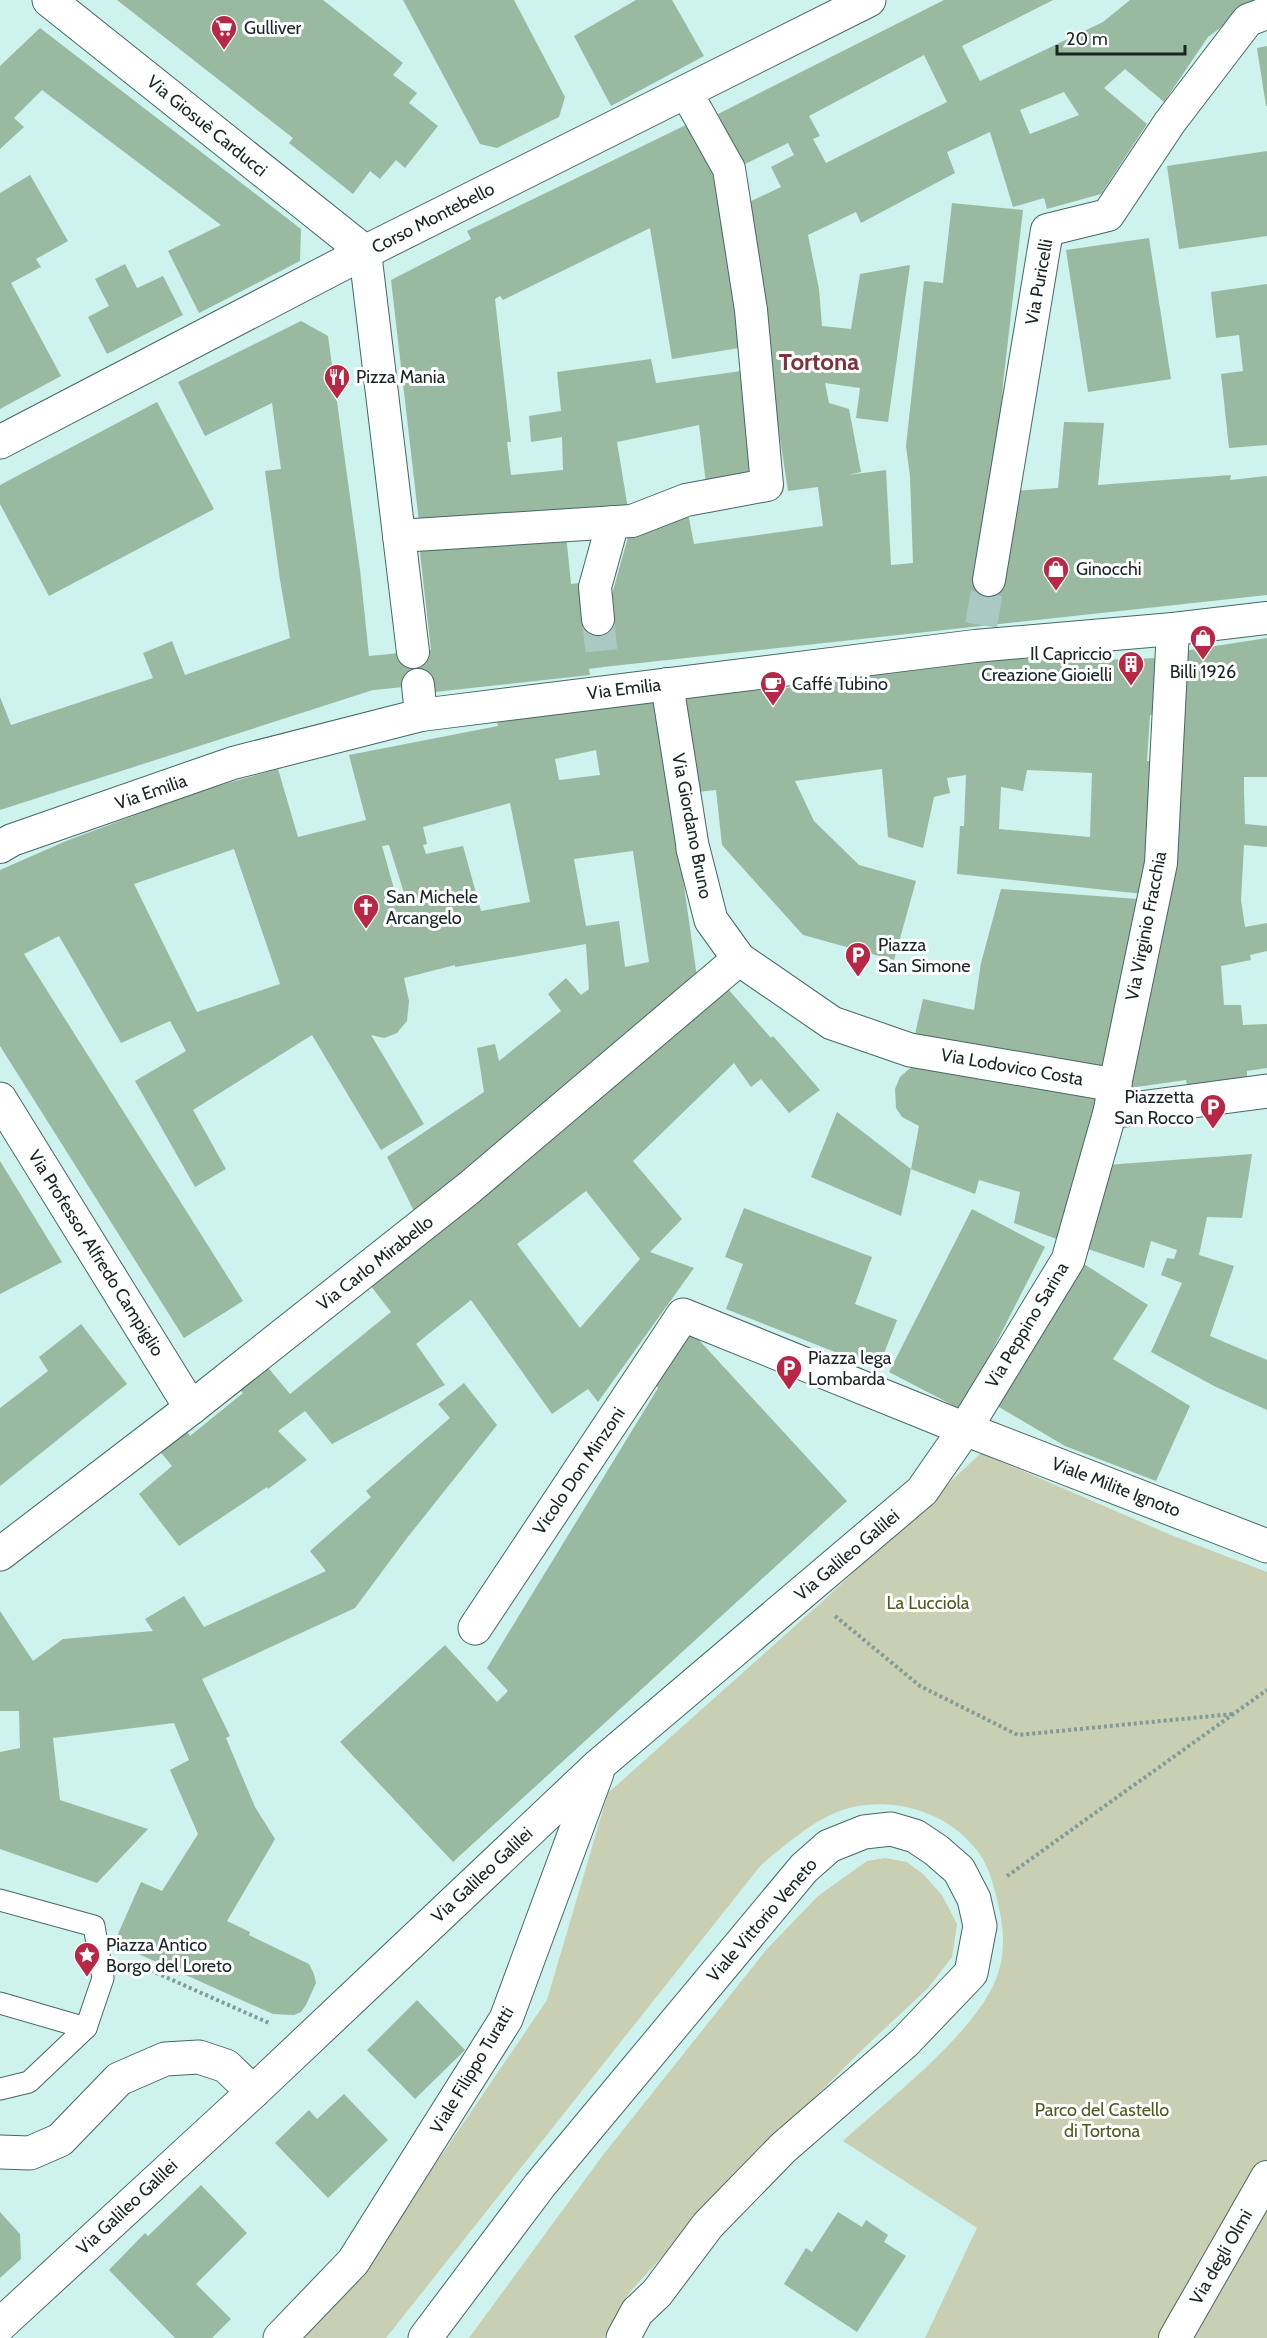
<svg xmlns="http://www.w3.org/2000/svg" width="1267" height="2338" viewBox="0 0 1267 2338" font-family="Cabin,sans-serif">
  <style>
    .green { fill: #c9cfb2 }
    .building { fill: #99b9a1; fill-rule: evenodd }
    .lines { fill: none; stroke-linecap: round; stroke-linejoin: round }
    .pedestrian-tunnel { stroke: #aac9c5; stroke-width: 32; stroke-dasharray: 32 16; stroke-linecap: butt }
    .service-casing { stroke: #476763; stroke-width: 23 }
    .pedestrian-casing { stroke: #476763; stroke-width: 34 }
    .minor-casing { stroke: #476763; stroke-width: 35 }
    .tertiary-casing { stroke: #476763; stroke-width: 35 }
    .path { stroke: #819b98; stroke-width: 4; stroke-dasharray: 3 3; stroke-linecap: butt }
    .service { stroke: #fff; stroke-width: 21 }
    .pedestrian { stroke: #fff; stroke-width: 32 }
    .minor { stroke: #fff; stroke-width: 33 }
    .tertiary { stroke: #fff; stroke-width: 33 }
    .labels { text-anchor: middle; dominant-baseline: central; stroke-width: 6; stroke-linejoin: round; paint-order: stroke }
    .poi-label { font-size: 18px; fill: #192625; stroke: #fff; text-anchor: start }
    .street-label { font-size: 18px; fill: #192625; stroke: #fff }
    .park-label { font-size: 18px; fill: #4f5821; stroke: #fff }
    .district-label { font-size: 24px; font-weight: bold; fill: #7c343d; stroke: #fff }
  </style>
  <rect width="100%" height="100%" fill="#cef2ed"/>
  <g class="green">
    <path d="M981,1453L1171,1535L1267,1572V2338H925L977,2228L843,2141C888,2100 969,2038 994,1984C1005,1959 1005,1935 999,1908C995,1890 990,1868 979,1853C951,1814 899,1797 853,1807C818,1815 788,1843 761,1865L386,2338H295L365,2268L547,2000L608,1793L823,1601Z"/>
    <polygon points="885,1858 907,1862 923,1874 942,1895 957,1924 952,1957 928,1988 864,2048 736,2176 629,2293 604,2338 469,2338 603,2155 767,1949 818,1896 867,1861"/>
  </g>
  <g class="building">
    <polygon points="117,0 323,0 403,63 393,75 417,93 409,103 438,126 405,168 396,160 380,179 370,171 353,194 289,143 293,138"/>
    <polygon points="403,0 514,0 565,97 559,117 497,148 480,144"/>
    <polygon points="636,0 672,0 704,56 611,106 574,36"/>
    <path d="M944,0H1053L962,46L980,81L1103,22L1130,0H1260L1251,5L1208,37L1164,102L1125,69L1104,88L1147,124L1101,194L1047,209L1044,198L1013,207L990,132L947,152L955,173L861,223L856,212L808,235L819,289L822,326L851,329L860,274L910,265L888,422L856,418L860,388L825,383L829,403L849,409L861,472L848,475L886,470L891,565L913,563L910,476L906,446L924,281L943,283L952,203L1023,210L1003,384L995,483L1012,491L1058,488L1064,422L1104,423L1098,485L1231,475L1230,480L1267,476V595L603,667L589,669L590,675L435,692V684L373,690L0,810V697L11,725L153,678L143,653L172,641L185,675L290,638L280,580L265,471L281,469L272,403L205,436L178,382L301,321L328,336L360,570L369,656L431,650L419,544L566,535L571,584L580,583L613,618L612,594L628,537L687,508L694,544L823,526L818,487L788,491L759,301L747,203L781,187L771,167L794,155L788,143L743,165L718,114ZM924,55L947,102L826,163L813,139L820,136L809,116ZM1064,92L1079,115L1030,134L1020,110Z"/>
    <polygon points="40,28 301,229 300,261 199,313 168,251 221,225 42,90 14,118 24,127 0,149 0,66"/>
    <polygon points="1267,46 1267,106 1266,106 1257,48"/>
    <polygon points="688,124 715,179 745,347 672,359 650,228 503,300 500,296 495,299 511,442 507,442 511,475 563,470 562,437 531,442 529,416 561,411 557,372 651,359 656,383 741,371 753,479 706,484 699,425 617,442 629,515 516,522 516,512 419,522 391,280 471,239 467,231"/>
    <polygon points="1267,151 1267,236 1179,249 1167,166"/>
    <polygon points="30,175 68,241 36,259 41,267 11,283 61,376 0,409 0,193"/>
    <polygon points="1149,238 1171,379 1088,392 1066,250"/>
    <polygon points="125,264 137,288 163,276 183,315 107,354 88,317 109,306 95,279"/>
    <polygon points="1267,284 1267,445 1229,448 1221,374 1243,371 1239,335 1216,338 1211,292"/>
    <polygon points="157,402 214,509 49,596 0,504 0,485"/>
    <polygon points="1267,638 1267,777 1244,777 1244,792 1245,824 1267,826 1267,847 1244,845 1241,900 1245,927 1267,923 1267,951 1250,955 1251,960 1221,966 1224,1005 1241,1005 1243,1025 1267,1024 1267,1068 1247,1071 1247,1078 1187,1085 1186,1080 1122,1089 1177,652"/>
    <path d="M1064,658L1101,660L1158,658L1160,715H1150L1147,761H1157L1143,894L957,874L960,826H964L966,775L947,778L950,793L934,797L923,848L888,837L882,769L795,781L814,821L859,865L916,881L894,960L803,935L722,845L716,790L697,792L683,696L823,685L874,672L978,660ZM1027,770L1092,773L1090,837L999,829L1001,787L1023,791Z"/>
    <path d="M657,697L698,984L416,1215L387,1157L484,1092L477,1048L495,1044L499,1061L561,1011L548,994L566,978L581,995L589,989L586,944L455,967V965L404,978L409,1001L407,1021L397,1033L384,1038L371,1035L424,1124L381,1150L312,1035L193,1110L226,1169L195,1187L135,1081L186,1051L170,1021L121,1043L59,936L24,954L243,1301L184,1338L0,1046V870L66,841L203,790L278,769L298,837L366,820L349,755L498,726L496,716ZM596,750L600,775L559,780L555,759ZM510,803L530,902L481,911L463,846L426,854L423,845L427,844L423,827ZM389,845L404,893L396,896L382,846ZM234,849L280,984L197,1012L134,884ZM633,851L649,962L625,967L619,921L586,926L574,859Z"/>
    <polygon points="1001,889 1138,899 1105,1075 913,1043 923,999 974,1010 981,963"/>
    <path d="M728,989L771,1038L773,1036L820,1090L789,1113L761,1079L751,1087L734,1063L633,1161L682,1219L650,1252L694,1268L598,1402L588,1389L552,1414L471,1300L416,1344L445,1385L332,1444L305,1411L278,1431L307,1460L268,1489L267,1487L179,1546L139,1494L172,1466L158,1449L184,1427L190,1436L243,1393L237,1387L265,1364L290,1394L391,1312L367,1281ZM586,1191L640,1259L580,1328L517,1244Z"/>
    <polygon points="922,1064 1098,1088 1086,1162 1059,1240 1014,1223 1020,1192 979,1180 975,1194 911,1169 901,1216 811,1177 837,1112 911,1169 919,1126 902,1117 896,1108 895,1089 900,1077 909,1069"/>
    <polygon points="1252,1154 1242,1218 1207,1217 1199,1255 1234,1266 1210,1336 1267,1360 1267,1410 1216,1387 1151,1352 1182,1283 1161,1275 1167,1258 1174,1259 1177,1250 1151,1241 1144,1268 1085,1248 1107,1165"/>
    <polygon points="0,1161 62,1262 0,1294"/>
    <polygon points="744,1208 872,1257 855,1304 897,1320 878,1369 726,1309 743,1264 725,1257"/>
    <polygon points="972,1209 1045,1247 962,1410 889,1372"/>
    <polygon points="1084,1264 1148,1305 1113,1359 1190,1406 1156,1481 1065,1446 994,1404"/>
    <polygon points="81,1324 127,1384 0,1486 0,1408 48,1371 39,1357"/>
    <polygon points="688,1334 699,1340 847,1501 453,1862 340,1742 445,1645 497,1702 508,1691 487,1668 658,1388 656,1386"/>
    <polygon points="464,1383 497,1425 407,1538 355,1608 202,1679 230,1736 226,1738 255,1807 275,1839 227,1921 250,1932 249,1935 309,1964 314,1974 316,1983 306,2005 301,2012 294,2015 273,2014 114,1943 141,1882 162,1891 198,1834 170,1770 189,1760 174,1723 53,1738 60,1800 148,1829 97,1883 0,1849 0,1752 20,1748 19,1711 0,1711 0,1611 33,1661 63,1639 153,1631 145,1619 184,1596 204,1627 326,1571 310,1551 371,1497 366,1491 450,1418 438,1404"/>
    <polygon points="417,2000 465,2050 415,2099 367,2050"/>
    <polygon points="344,2094 388,2140 328,2198 275,2143 309,2110 317,2119"/>
    <polygon points="201,2185 247,2233 196,2284 231,2319 212,2338 175,2338 109,2270 145,2233 148,2236"/>
    <polygon points="0,2212 20,2234 21,2259 0,2278"/>
    <polygon points="838,2212 862,2227 866,2220 888,2235 884,2242 906,2256 857,2332 784,2284 806,2248 812,2252"/>
  </g>
  <g class="lines">
    <g class="pedestrian-tunnel">
      <polyline points="598,619 603,667"/>
      <polyline points="981,625 989,580"/>
    </g>
    <g class="service-casing">
      <g id="service">
        <polyline points="0,1900 94,1926 103,1978 86,2028 29,2082 0,2089"/>
        <polyline points="0,2003 86,2028"/>
      </g>
    </g>
    <g class="pedestrian-casing">
      <g id="pedestrian">
        <polyline points="365,252 413,652"/>
        <polyline points="399,536 632,521 686,500 767,485 751,310 729,169 686,92"/>
        <polyline points="989,580 1047,230 1108,215 1170,122 1248,20 1267,13"/>
        <polyline points="598,619 595,587 613,522"/>
        <polyline points="667,684 693,849"/>
        <polyline points="418,685 421,715"/>
        <polyline points="0,847 12,840 233,763 421,715 975,646 1173,629 1267,618"/>
        <polyline points="1115,1085 1161,863 1173,629"/>
        <polyline points="1175,2338 1267,2177"/>
      </g>
    </g>
    <g class="minor-casing">
      <g id="minor">
        <polyline points="49,0 365,252"/>
        <polyline points="0,442 365,252 869,0"/>
        <polyline points="0,1099 191,1408"/>
        <polyline points="1110,1112 1267,1091"/>
        <polyline points="0,1554 191,1408 469,1188 739,959"/>
        <polyline points="475,1628 683,1315 965,1429 1267,1546"/>
        <polyline points="0,2152 30,2153 60,2140 119,2079 165,2059 199,2057 226,2066 253,2092"/>
        <polyline points="0,2325 253,2092 599,1765 922,1491 965,1429 1068,1260 1110,1112 1115,1085 910,1050 832,1023 739,959 711,920 693,849"/>
        <polyline points="280,2338 353,2262 506,2019 597,1773"/>
      </g>
    </g>
    <g class="tertiary-casing">
      <polyline id="tertiary" points="425,2338 540,2185 804,1868 829,1846 864,1832 891,1829 915,1836 936,1850 959,1870 974,1899 980,1926 971,1973 905,2042 783,2148 708,2225 657,2293 637,2312 623,2338"/>
    </g>
    <g class="path">
      <polyline points="835,1616 920,1686 1018,1735 1233,1714"/>
      <polyline points="1007,1876 1267,1690"/>
      <polyline points="134,1963 269,2023"/>
    </g>
    <use href="#service" class="service"/>
    <use href="#pedestrian" class="pedestrian"/>
    <use href="#minor" class="minor"/>
    <use href="#tertiary" class="tertiary"/>
  </g>
  <defs>
    <g id="supermarket-pin" transform="scale(1.35)"><path d="M0 17L-7.5 6A9.5 9.5 0 1 1 7.5 6Z" fill="#b82746" stroke="#fff"/><path d="M-6-5.5h2.5l.6 2H6L4.5 2H-2.5L-4.4-4H-6ZM-1.5 3.2a1.3 1.3 0 1 0 .1 0ZM3 3.2a1.3 1.3 0 1 0 .1 0Z" fill="#fff"/></g>
    <g id="restaurant-pin" transform="scale(1.35)"><path d="M0 17L-7.5 6A9.5 9.5 0 1 1 7.5 6Z" fill="#b82746" stroke="#fff"/><path d="M-5-6h1v4h1v-4h1v4h1v-4h1v5L-1.5 .5V6h-2V.5L-5-1ZM5-6V6H3V1.5H1.5Q1.5-4 5-6Z" fill="#fff"/></g>
    <g id="shop-pin" transform="scale(1.35)"><path d="M0 17L-7.5 6A9.5 9.5 0 1 1 7.5 6Z" fill="#b82746" stroke="#fff"/><path d="M-5-2.5h2.3a2.7 3.5 0 0 1 5.4 0H5L5.5 6h-11ZM-1.5-2.5h3a1.5 2.3 0 0 0-3 0Z" fill="#fff"/></g>
    <g id="building-pin" transform="scale(1.35)"><path d="M0 17L-7.5 6A9.5 9.5 0 1 1 7.5 6Z" fill="#b82746" stroke="#fff"/><path d="M-4-6H4V6H1V3H-1V6H-4ZM-2.5-4.3h1.7v1.8h-1.7ZM.8-4.3h1.7v1.8H.8ZM-2.5-1h1.7V.8h-1.7ZM.8-1h1.7V.8H.8Z" fill="#fff"/></g>
    <g id="cafe-pin" transform="scale(1.35)"><path d="M0 17L-7.5 6A9.5 9.5 0 1 1 7.5 6Z" fill="#b82746" stroke="#fff"/><path d="M-5.5-4.5H6V0H3Q3 3.5 0 3.5H-2.5Q-5.5 3.5-5.5 0ZM3-3.2v2h1.7v-2ZM-6 4.5H4V6H-6Z" fill="#fff"/></g>
    <g id="church-pin" transform="scale(1.35)"><path d="M0 17L-7.5 6A9.5 9.5 0 1 1 7.5 6Z" fill="#b82746" stroke="#fff"/><path d="M-1.2-6h2.4v3.5h3.3v2.4h-3.3V6h-2.4V-.1h-3.3v-2.4h3.3Z" fill="#fff"/></g>
    <g id="parking-pin" transform="scale(1.35)"><path d="M0 17L-7.5 6A9.5 9.5 0 1 1 7.5 6Z" fill="#b82746" stroke="#fff"/><path d="M-3.5-5.5H1a3.5 3.5 0 0 1 0 7H-1V5.5H-3.5ZM-1-3.4V-.6H.8a1.4 1.4 0 0 0 0-2.8Z" fill="#fff"/></g>
    <g id="sight-pin" transform="scale(1.35)"><path d="M0 17L-7.5 6A9.5 9.5 0 1 1 7.5 6Z" fill="#b82746" stroke="#fff"/><path d="M0-6L1.8-2.2L6-1.7L2.9 1.2L3.7 5.4L0 3.3L-3.7 5.4L-2.9 1.2L-6-1.7L-1.8-2.2Z" fill="#fff"/></g>
  </defs>
  <g fill-rule="evenodd">
    <use href="#supermarket-pin" x="224" y="28"/>
    <use href="#restaurant-pin" x="337" y="377"/>
    <use href="#shop-pin" x="1056" y="569"/>
    <use href="#shop-pin" x="1203" y="638"/>
    <use href="#building-pin" x="1131" y="664"/>
    <use href="#cafe-pin" x="773" y="684"/>
    <use href="#church-pin" x="366" y="907"/>
    <use href="#parking-pin" x="858" y="955"/>
    <use href="#parking-pin" x="1213" y="1107"/>
    <use href="#parking-pin" x="789" y="1368"/>
    <use href="#sight-pin" x="87" y="1955"/>
  </g>
  <g class="labels">
    <g class="poi-label">
      <text x="244" y="28">Gulliver</text>
      <text x="356" y="377">Pizza Mania</text>
      <text x="1076" y="569">Ginocchi</text>
      <text x="1112" y="654" text-anchor="end">Il Capriccio<tspan x="1112" dy="21">Creazione Gioielli</tspan></text>
      <text x="1203" y="672" text-anchor="middle">Billi 1926</text>
      <text x="792" y="684">Caffé Tubino</text>
      <text x="386" y="897">San Michele<tspan x="386" dy="21">Arcangelo</tspan></text>
      <text x="878" y="945">Piazza<tspan x="878" dy="21">San Simone</tspan></text>
      <text x="1194" y="1097" text-anchor="end">Piazzetta<tspan x="1194" dy="21">San Rocco</tspan></text>
      <text x="808" y="1358">Piazza lega<tspan x="808" dy="21">Lombarda</tspan></text>
      <text x="106" y="1945">Piazza Antico<tspan x="106" dy="21">Borgo del Loreto</tspan></text>
    </g>
    <g class="street-label">
      <text transform="translate(207 126) rotate(39)">Via Giosuè Carducci</text>
      <text transform="translate(433 218) rotate(-27)">Corso Montebello</text>
      <text transform="translate(1039 282) rotate(-80)">Via Puricelli</text>
      <text transform="translate(624 689) rotate(-7)">Via Emilia</text>
      <text transform="translate(151 792) rotate(-19)">Via Emilia</text>
      <text transform="translate(692 826) rotate(79)">Via Giordano Bruno</text>
      <text transform="translate(1146 926) rotate(-79)">Via Virginio Fracchia</text>
      <text transform="translate(1012 1067) rotate(10)">Via Lodovico Costa</text>
      <text transform="translate(96 1253) rotate(58)">Via Professor Alfredo Campiglio</text>
      <text transform="translate(375 1263) rotate(-38)">Via Carlo Mirabello</text>
      <text transform="translate(1027 1325) rotate(-59)">Via Peppino Sarina</text>
      <text transform="translate(579 1471) rotate(-56)">Vicolo Don Minzoni</text>
      <text transform="translate(1116 1487) rotate(21)">Viale Milite Ignoto</text>
      <text transform="translate(847 1555) rotate(-40)">Via Galileo Galilei</text>
      <text transform="translate(482 1875) rotate(-43)">Via Galileo Galilei</text>
      <text transform="translate(762 1920) rotate(-49)">Viale Vittorio Veneto</text>
      <text transform="translate(472 2070) rotate(-59)">Viale Filippo Turatti</text>
      <text transform="translate(127 2207) rotate(-43)">Via Galileo Galilei</text>
      <text transform="translate(1221 2257) rotate(-60)">Via degli Olmi</text>
    </g>
    <g class="park-label">
      <text x="928" y="1603">La Lucciola</text>
      <text x="1102" y="2110">Parco del Castello<tspan x="1102" dy="21">di Tortona</tspan></text>
    </g>
    <g class="district-label">
      <text x="819" y="361">Tortona</text>
    </g>
  </g>
  <path d="M1057 45v9h128v-9" fill="none" stroke="#192625" stroke-width="3"/>
  <text x="1066" y="45" font-size="18" fill="#192625" stroke="#ffffff" stroke-width="4.5" paint-order="stroke">20 m</text>
</svg>
